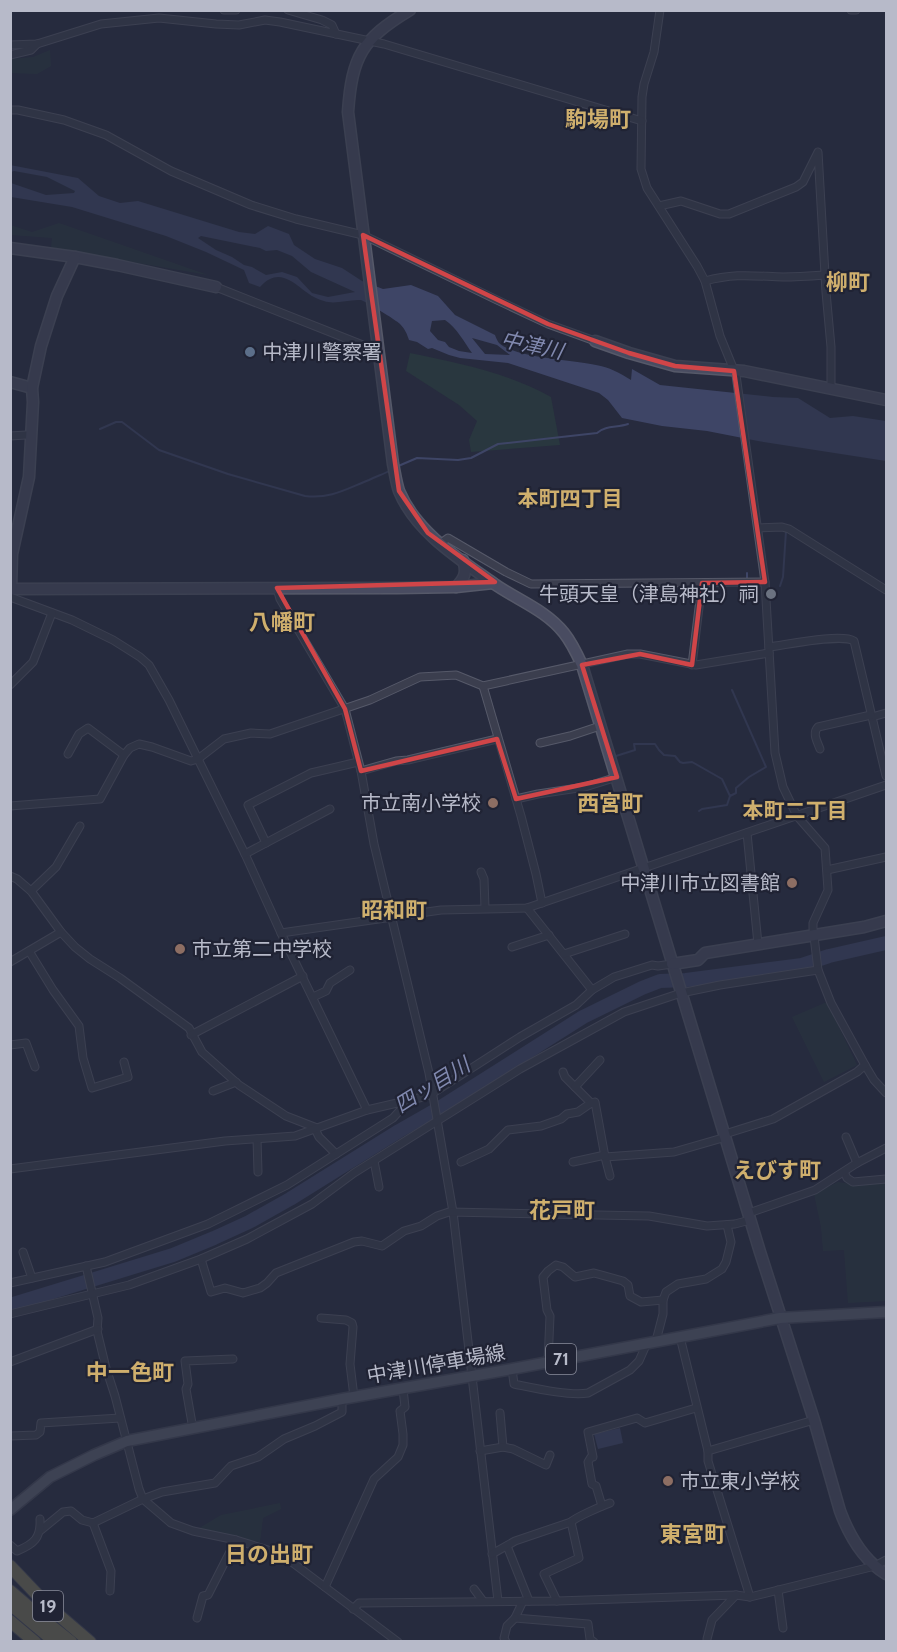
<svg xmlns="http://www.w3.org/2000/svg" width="897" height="1652" viewBox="0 0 897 1652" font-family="Cabin,'Noto Sans JP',sans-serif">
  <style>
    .green { fill: #29373f }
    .water { fill: #3e4566; fill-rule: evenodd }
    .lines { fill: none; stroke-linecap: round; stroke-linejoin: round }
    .stream { stroke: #3e4566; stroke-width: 2 }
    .river { stroke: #3e4566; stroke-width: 14 }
    .street-casing { stroke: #565969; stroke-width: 9 }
    .secondary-casing { stroke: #565969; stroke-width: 13 }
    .primary-casing { stroke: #444758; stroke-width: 13 }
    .highway-casing { stroke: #434656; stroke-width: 14 }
    .street { stroke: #3b3e4e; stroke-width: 7 }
    .secondary { stroke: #494c61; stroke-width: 10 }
    .primary { stroke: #595d6e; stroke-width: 10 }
    .highway { stroke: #747058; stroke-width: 12 }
    .marked { fill: none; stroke: #d04548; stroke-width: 4.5; stroke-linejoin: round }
    .service-dot { fill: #5c6f8a; stroke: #202334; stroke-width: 2 }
    .worship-dot { fill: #6b7280; stroke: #202334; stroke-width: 2 }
    .education-dot { fill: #8d6e63; stroke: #202334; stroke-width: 2 }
    .labels { text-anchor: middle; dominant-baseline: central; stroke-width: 4.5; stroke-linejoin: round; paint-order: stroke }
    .shield { fill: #202334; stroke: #8a8d9c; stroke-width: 1.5 }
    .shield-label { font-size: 18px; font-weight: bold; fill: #b7bac9 }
    .poi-label { font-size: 20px; fill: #b7bac9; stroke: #202334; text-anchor: start }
    .street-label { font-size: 20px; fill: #b7bac9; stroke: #202334 }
    .water-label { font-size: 21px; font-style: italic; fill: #8189af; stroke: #202334 }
    .neighbourhood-label { font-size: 21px; font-weight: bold; fill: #cfaf6d; stroke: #202334 }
    .quarter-label { font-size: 22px; font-weight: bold; fill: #cfaf6d; stroke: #202334 }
  </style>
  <rect width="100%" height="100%" fill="#272b3e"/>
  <g class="green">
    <polygon points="50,50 51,66 37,74 11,73 11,59 33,57"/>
    <polygon points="59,223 208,275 51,248 52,238 11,235 10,225 32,232"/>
    <path d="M410,353C458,363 509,373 551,397L560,445L471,452L469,440L477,421L459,405L406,371Z"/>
    <polygon points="827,1002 857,1065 824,1082 792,1017"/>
    <polygon points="886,1181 886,1301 848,1303 844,1250 823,1251 821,1227 814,1194 838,1182 851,1184"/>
    <polygon points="280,1503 281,1509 263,1518 260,1542 196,1530 221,1515"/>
  </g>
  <g class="water">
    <path d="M10,165L78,178L99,196L120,203L138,201L239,232L255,234L268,226L289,234L294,245L315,259L342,268L362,281L383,289L411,285L438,296L455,315L495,335C496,338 497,340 499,343C515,358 574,360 596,365C609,367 620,373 631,380L632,369L660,385L773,397L798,398L830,418L853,416L886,421V461L758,441L707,431L662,426L622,418L608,400L599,393L508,363L460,358L449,355L432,348L428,349L417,342L409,340C407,334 405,329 400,324C396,320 365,301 361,300C349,299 335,305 324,301C300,296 285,260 260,287L249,283L244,270L206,252L166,236L72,207L11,197V183L46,195L74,193L75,191L47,177L14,171L11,172ZM201,236L260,248L266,251L277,250L292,256L311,272L355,292L328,297L312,293L297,277L282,272L266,275L252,267L244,265L232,257L216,250L198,238ZM445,320C457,328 464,342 472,353L459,351L449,347L445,342L438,340L430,331L432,321ZM472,338L497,345L510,355L485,354Z"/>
    <polygon points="620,1428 623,1443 598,1449 594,1434"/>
  </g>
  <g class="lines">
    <g class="stream">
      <path d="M100,429L116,422H122L159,450L228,474L305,496C331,499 346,489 369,480C377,476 384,474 391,470"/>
      <path d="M396,467L417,458L458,460L471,458L498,444L597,433C606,425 617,428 628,424"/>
      <polyline points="747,573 747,579"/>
      <polyline points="780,586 783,577 786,531"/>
      <polyline points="616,756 635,750 634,744 655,744 659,750 664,755 675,756 680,762 683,763 692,762 722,779 730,796 736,793 736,788 749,777 766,767 732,690"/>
      <polyline points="699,811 702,809 727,805 730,796"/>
    </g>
    <polyline class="river" points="10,1305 173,1255 214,1238 249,1222 290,1199 399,1131 441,1107 583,1017 642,988 660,981 686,980 802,965 829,956 886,943"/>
    <g class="street-casing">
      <g id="street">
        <polyline points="224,10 236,10"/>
        <polyline points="288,10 322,20 332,25 336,34"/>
        <polyline points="660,10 654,52 644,84 642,97 641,169 647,188 697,266 705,281 720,336 736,375 765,582 775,753 783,787 797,816 825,848 828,890 813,923 813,928 818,970 831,1003 865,1065 874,1080 886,1093"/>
        <polyline points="851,10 856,10"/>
        <polyline points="10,45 37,44 101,24 159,18 216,24 239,25 265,20 280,22 384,44 642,121"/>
        <polyline points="10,55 31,50 37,44"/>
        <polyline points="10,110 18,110 64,120 106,135 171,171 251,205 296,219 363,235 497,300 548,324 595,341"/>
        <polyline points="659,206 681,201 720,214 729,214 796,187 803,182 818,152 826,292 831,347 831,389"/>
        <path d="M705,281C735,273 753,276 783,277C797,277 811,276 825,275"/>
        <polyline points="216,287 378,351"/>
        <polyline points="10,436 26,435"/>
        <polyline points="758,528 782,527 789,529 886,590"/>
        <polyline points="441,543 448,538 506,572 531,584 765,582"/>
        <polyline points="277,588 280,599 345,709 361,771 374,844 429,1073 453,1212 498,1601"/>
        <polyline points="10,597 72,620 113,640 140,657 149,665 169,700 198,759 245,854 281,933 367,1110"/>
        <path d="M769,647C786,645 841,633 854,641L886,776"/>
        <polyline points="692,665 702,583"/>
        <polyline points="10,685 33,662 52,613"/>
        <polyline points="483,686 521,816 536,874 542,903"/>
        <polyline points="872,717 886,713"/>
        <polyline points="540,743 570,736 600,726"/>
        <path d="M820,749C817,741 812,733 818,727L871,715"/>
        <polyline points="68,754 79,734 88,728 124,755"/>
        <polyline points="361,771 396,761 408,760 497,739"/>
        <polyline points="516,799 538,794 585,787 617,777"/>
        <polyline points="10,806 100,799 124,755 130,748 139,744 152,747 191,761 198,759 224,739 251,733 270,734 370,700 420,677 456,675 483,686 628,654 640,654 696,665 769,653"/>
        <polyline points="747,833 758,944"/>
        <polyline points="266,843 248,805 311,773 358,762"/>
        <polyline points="245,854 330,809"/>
        <polyline points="827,870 886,857"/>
        <polyline points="481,872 484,879 485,908"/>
        <polyline points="10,876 17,879 31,891 61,932 75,947 90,959 120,978 189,1028 202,1052 239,1085 286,1116 317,1128"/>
        <polyline points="31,891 56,867 80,826"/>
        <polyline points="527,908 592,990"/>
        <polyline points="281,933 441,910 527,908 886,785"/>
        <polyline points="512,947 549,935"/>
        <polyline points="29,951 53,990 79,1026 83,1058 92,1088 128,1077 124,1062"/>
        <polyline points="564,954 625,934"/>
        <polyline points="10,962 61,932"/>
        <polyline points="313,997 326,991 330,983 350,970"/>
        <polyline points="191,1035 303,976"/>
        <polyline points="10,1045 26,1043 35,1067"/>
        <polyline points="563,1072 565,1077 591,1103"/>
        <polyline points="575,1087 600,1060"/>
        <polyline points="213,1091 236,1082"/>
        <polyline points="315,1129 319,1137 336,1154"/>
        <polyline points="725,1134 773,1119 857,1072 865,1065"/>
        <polyline points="846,1137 857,1163"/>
        <polyline points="257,1139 258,1172"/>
        <polyline points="605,1157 610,1176"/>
        <polyline points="374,1161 379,1187"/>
        <polyline points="461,1162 489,1149 508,1130 541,1126 561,1119 567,1114 578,1112 591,1103 595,1102 605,1157 674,1152 726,1137"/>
        <polyline points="573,1162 605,1155"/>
        <polyline points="10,1169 225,1141 295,1136 367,1110 423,1097 433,1093 520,1037 576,1005 592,990 614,977 652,965 658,966 672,964"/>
        <polyline points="844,1172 847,1178 853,1182 886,1179"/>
        <polyline points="749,1213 815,1190 857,1163 886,1148"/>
        <polyline points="23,1252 32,1278"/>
        <polyline points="201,1259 211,1292 225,1288 243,1293 260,1288 267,1283 276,1273 354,1242 362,1241 382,1246 404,1231 421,1226 437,1216 449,1212 649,1216 707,1226 735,1224 750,1220"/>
        <polyline points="86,1266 98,1318 97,1331 106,1368 115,1396 139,1489 143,1499 171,1523 193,1531 236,1540 281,1554 398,1642"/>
        <polyline points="10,1283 105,1262 208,1224 287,1185 393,1118 403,1107 403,1101"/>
        <polyline points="10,1314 129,1285 201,1259 247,1239 312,1204 354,1173 520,1069 624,1012 681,993 720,985 818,970"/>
        <polyline points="321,1318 346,1320 352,1323 353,1327 350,1364 354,1397"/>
        <polyline points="680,1337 708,1451 708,1461 750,1597"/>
        <polyline points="656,1341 663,1314 663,1300 666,1292 678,1284 706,1279 722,1269 726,1262 731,1242 727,1225"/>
        <polyline points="10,1362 98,1329"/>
        <polyline points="548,1362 550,1316 547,1310 543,1277 548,1271 556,1265 563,1267 575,1277 594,1273 623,1281 628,1285 630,1296 641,1302 663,1300"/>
        <path d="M512,1369L514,1384C534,1388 568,1396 588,1393L630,1370L639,1361L647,1343"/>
        <polyline points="500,1413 503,1447"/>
        <polyline points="193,1429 186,1389 188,1384 185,1361 233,1359"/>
        <polyline points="10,1436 36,1435 40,1432 41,1423 120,1418"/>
        <polyline points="480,1451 503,1447 513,1449 546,1465 550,1455"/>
        <polyline points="708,1451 814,1420"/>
        <polyline points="602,1506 596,1486 592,1484 588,1462 591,1457 593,1457 588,1432 637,1418 645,1423 696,1408"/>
        <polyline points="93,1523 111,1571 110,1591"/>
        <polyline points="41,1530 63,1512 71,1511 82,1520 93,1523 143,1499 162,1492 215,1483 231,1466 258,1457 284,1439 315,1426 342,1412 342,1399"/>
        <path d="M10,1545L17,1551C34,1544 41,1538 40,1519"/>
        <polyline points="507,1546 529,1601"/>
        <path d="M492,1554L515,1541L571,1522C576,1517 602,1506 610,1503"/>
        <polyline points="325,1587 374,1479 398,1457 403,1445 403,1434 400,1411 405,1407 403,1389"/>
        <polyline points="474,1589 483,1601"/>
        <polyline points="778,1590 783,1628"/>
        <polyline points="523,1601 515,1618 588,1624 590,1639 594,1642"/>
        <polyline points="557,1601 544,1574 579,1558 571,1522"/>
        <polyline points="353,1609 359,1603 557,1601 736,1595 750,1597 875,1566 886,1560"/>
        <polyline points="197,1618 203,1596 208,1595 236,1540"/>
        <polyline points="707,1639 712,1620 736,1595"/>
        <polyline points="506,1642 504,1638 507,1626 515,1618"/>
      </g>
    </g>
    <g class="secondary-casing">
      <g id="secondary">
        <path d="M410,10C362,39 352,56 348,112L393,464C395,473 396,482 399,491C416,532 458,558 493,583C517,600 546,610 564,633C572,643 577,654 582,665L760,1252L814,1420L840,1511C849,1535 863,1560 886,1574"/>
        <polyline points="10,248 75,257 117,265 216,287"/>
        <polyline points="595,341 629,353 675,366 744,371 886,400"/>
        <polyline points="10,382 32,388"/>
        <path d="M456,587C465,578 467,572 463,560"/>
        <polyline points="10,589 398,588 456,587 493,583"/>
        <polyline points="11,589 12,554 29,477 33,402 32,388 41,346 57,296 75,257"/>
        <polyline points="672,964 698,960 705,953 864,927 886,921"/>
      </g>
    </g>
    <g class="primary-casing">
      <polyline id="primary" points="10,1510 50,1477 94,1455 127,1441 342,1399 512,1369 780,1318 886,1312"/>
    </g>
    <g class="highway-casing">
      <g id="highway">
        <polyline points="10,1566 48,1606 90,1642"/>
        <polyline points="10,1591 46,1622 71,1642"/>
        <polyline points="10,1604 55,1642"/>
        <polyline points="10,1621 35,1642"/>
      </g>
    </g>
    <use href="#street" class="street"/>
    <use href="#secondary" class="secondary"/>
    <use href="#primary" class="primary"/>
    <use href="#highway" class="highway"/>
  </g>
  <path d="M0 0H897V1652H0ZM363,235L548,324L629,353L675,366L734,371L765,582L702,583L692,665L640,654L582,665L617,777L516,799L497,739L361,771L345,709L277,588L495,582L428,533L399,491Z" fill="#272b3e" fill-opacity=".55" fill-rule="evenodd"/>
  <path class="marked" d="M363,235L548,324L629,353L675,366L734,371L765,582L702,583L692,665L640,654L582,665L617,777L516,799L497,739L361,771L345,709L277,588L495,582L428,533L399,491Z"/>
  <circle class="service-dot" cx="250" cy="352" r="6"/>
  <circle class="worship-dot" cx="771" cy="594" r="6"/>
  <g class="education-dot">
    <circle cx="493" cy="803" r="6"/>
    <circle cx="792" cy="883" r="6"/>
    <circle cx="180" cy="949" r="6"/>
    <circle cx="668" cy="1481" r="6"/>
  </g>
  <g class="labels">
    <g class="shield">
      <rect x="546" y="1344" width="30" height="30" rx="4.5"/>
      <rect x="33" y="1591" width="30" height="30" rx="4.5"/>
    </g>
    <g class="shield-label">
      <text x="561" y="1359">71</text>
      <text x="48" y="1606">19</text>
    </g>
    <g class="poi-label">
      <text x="262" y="352">中津川警察署</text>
      <text x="759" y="594" text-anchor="end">牛頭天皇（津島神社）祠</text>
      <text x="481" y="803" text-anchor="end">市立南小学校</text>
      <text x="780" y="883" text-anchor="end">中津川市立図書館</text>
      <text x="192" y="949">市立第二中学校</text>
      <text x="680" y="1481">市立東小学校</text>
    </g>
    <g class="street-label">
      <text transform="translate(436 1364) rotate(-10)">中津川停車場線</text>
    </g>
    <g class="water-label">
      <text transform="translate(532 345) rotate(12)">中津川</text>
      <text transform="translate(432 1085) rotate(-32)">四ッ目川</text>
    </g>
    <g class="neighbourhood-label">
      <text x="570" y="498">本町四丁目</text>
      <text x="795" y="810">本町二丁目</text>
    </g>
    <g class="quarter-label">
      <text x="598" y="119">駒場町</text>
      <text x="848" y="282">柳町</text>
      <text x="282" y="622">八幡町</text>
      <text x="610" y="803">西宮町</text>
      <text x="394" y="910">昭和町</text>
      <text x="777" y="1170">えびす町</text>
      <text x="562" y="1210">花戸町</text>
      <text x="130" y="1372">中一色町</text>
      <text x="693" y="1534">東宮町</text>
      <text x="269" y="1554">日の出町</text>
    </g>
  </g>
  <rect width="897" height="1652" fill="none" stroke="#b7bac9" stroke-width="24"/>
</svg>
